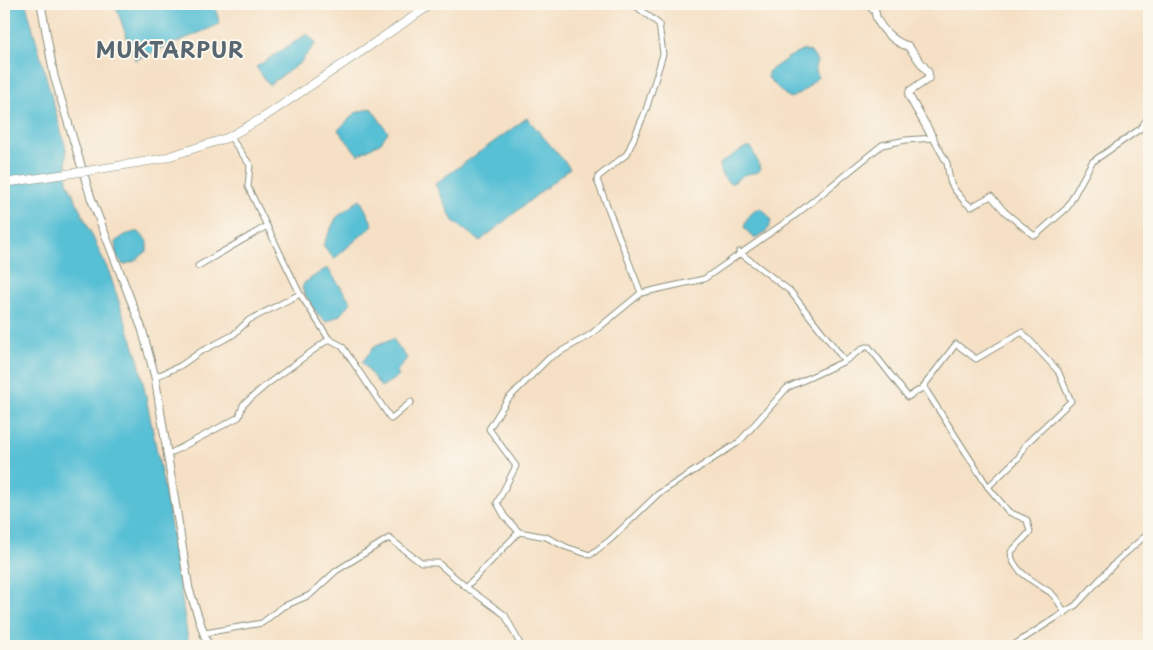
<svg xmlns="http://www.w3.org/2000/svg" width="1153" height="650" viewBox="0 0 1153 650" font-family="'Playpen Sans',sans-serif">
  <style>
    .water { fill: #58c0d5; stroke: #3c7e84 }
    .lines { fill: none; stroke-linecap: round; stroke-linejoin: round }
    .street-casing { stroke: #8a8e7c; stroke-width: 7 }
    .secondary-casing { stroke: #8a8e7c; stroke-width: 9 }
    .primary-casing { stroke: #8a8e7c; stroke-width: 9 }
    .street { stroke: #fff; stroke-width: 5 }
    .secondary { stroke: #fff; stroke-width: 7 }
    .primary { stroke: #fff; stroke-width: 8 }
    .primary-bridge-casing { stroke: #8a8e7c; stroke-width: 9; stroke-linecap: butt }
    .primary-bridge { stroke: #fff; stroke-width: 8 }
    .labels { text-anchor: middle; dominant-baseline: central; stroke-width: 4; stroke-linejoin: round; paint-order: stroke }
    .district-label { font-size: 21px; font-weight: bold; letter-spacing: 1px; fill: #586771; stroke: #fbf7ec }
  </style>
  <rect width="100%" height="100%" fill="#fbf7ec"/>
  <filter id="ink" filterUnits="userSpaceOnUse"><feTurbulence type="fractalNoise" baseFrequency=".02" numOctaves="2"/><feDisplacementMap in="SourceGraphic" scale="10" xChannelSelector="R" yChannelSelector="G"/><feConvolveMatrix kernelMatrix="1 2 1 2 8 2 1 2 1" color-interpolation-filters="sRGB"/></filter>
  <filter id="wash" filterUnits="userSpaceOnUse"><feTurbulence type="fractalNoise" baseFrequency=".0096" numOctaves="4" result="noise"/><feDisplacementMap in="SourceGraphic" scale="20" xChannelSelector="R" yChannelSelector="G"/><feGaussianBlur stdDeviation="1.12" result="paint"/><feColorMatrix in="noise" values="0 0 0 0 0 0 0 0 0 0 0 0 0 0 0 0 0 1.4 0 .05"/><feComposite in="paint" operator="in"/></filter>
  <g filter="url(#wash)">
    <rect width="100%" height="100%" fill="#f5e0c5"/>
    <g class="water">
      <polygon points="4,4 26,4 66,149 67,181 109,272 139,362 168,507 189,646 4,646"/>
      <polygon points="115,4 214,4 220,24 135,60"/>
      <polygon points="307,34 316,43 300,63 269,85 256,67"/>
      <polygon points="804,50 811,52 817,61 815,67 818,77 806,89 791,98 784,94 768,78 768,72 789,57"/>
      <polygon points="371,108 388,132 381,142 358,155 338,130 355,113"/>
      <polygon points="527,118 570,168 480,241 453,221 435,184"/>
      <polygon points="746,147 751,147 761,169 758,172 743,175 733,183 729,183 721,174 719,164"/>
      <polygon points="360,199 373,225 334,259 323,245 336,218"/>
      <path d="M761,208L771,219C771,230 763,235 753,238L744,227C747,218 751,211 761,208Z"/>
      <polygon points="135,232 139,232 147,241 147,251 135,261 123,265 116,254 115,242 125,235"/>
      <polygon points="325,269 328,269 351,302 340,315 326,322 315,311 302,289 304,283"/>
      <polygon points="393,339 407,358 397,371 399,376 381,387 362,362 374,347"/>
    </g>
  </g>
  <g filter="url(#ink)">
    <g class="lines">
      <g class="street-casing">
        <g id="street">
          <path d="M739,252L790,291L845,361L865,347H869L908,397L924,387L988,487L1009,512L1027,520L1030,532L1011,552C1011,572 1039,584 1051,593C1057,598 1061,607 1065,613"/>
          <polyline points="198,266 267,226"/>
          <polyline points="641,293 704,279 793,217 882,145 906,140 933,138 947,163 950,181 954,189 964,201 971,207 991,196 1005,212 1033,235 1036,235 1067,208 1092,162 1140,129 1149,116"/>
          <polyline points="300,294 329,339 342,346 391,419 411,402"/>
          <polyline points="155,377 180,366 200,352 233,335 249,320 300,294 248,187 250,165 231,138 227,138"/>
          <polyline points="923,387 956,344 976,359 1022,332 1058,371 1071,401 1026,444 1019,457 988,487"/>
          <polyline points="167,455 239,417 243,405 266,385 329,339"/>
          <polyline points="519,532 546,537 566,547 590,555 610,540 658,494 739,442 787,388 845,361"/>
          <polyline points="205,633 262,623 282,607 310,595 336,571 389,538 421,563 438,563 466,587"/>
          <polyline points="521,646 505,615 466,587 519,532 505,517 497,503 516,466 489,429 507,400 549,358 590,335 641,293 597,180 599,176 627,154 646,110 663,54 659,24 633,4"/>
          <polyline points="1012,646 1076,605 1118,560 1144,537 1149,538"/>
        </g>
      </g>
      <g class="secondary-casing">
        <g id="secondary">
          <polyline points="41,4 54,76 91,198 142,329 155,377 189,589 208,646"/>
          <path d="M868,4L875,11C876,26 895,43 908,46L928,72L929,78L910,91L909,96L933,138"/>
        </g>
      </g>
      <g class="primary-casing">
        <polyline id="primary" points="87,171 161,159 227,138 264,117 432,4"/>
      </g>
      <use href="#street" class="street"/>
      <use href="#secondary" class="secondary"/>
      <use href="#primary" class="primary"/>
      <g class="primary-bridge-casing">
        <polyline id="primary-bridge" points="4,183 87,171"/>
      </g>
      <use href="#primary-bridge" class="primary-bridge"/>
    </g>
  </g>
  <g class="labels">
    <g class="district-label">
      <text x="170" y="49">MUKTARPUR</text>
    </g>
  </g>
  <rect width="1153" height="650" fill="none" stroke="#fbf7ec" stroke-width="20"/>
</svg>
